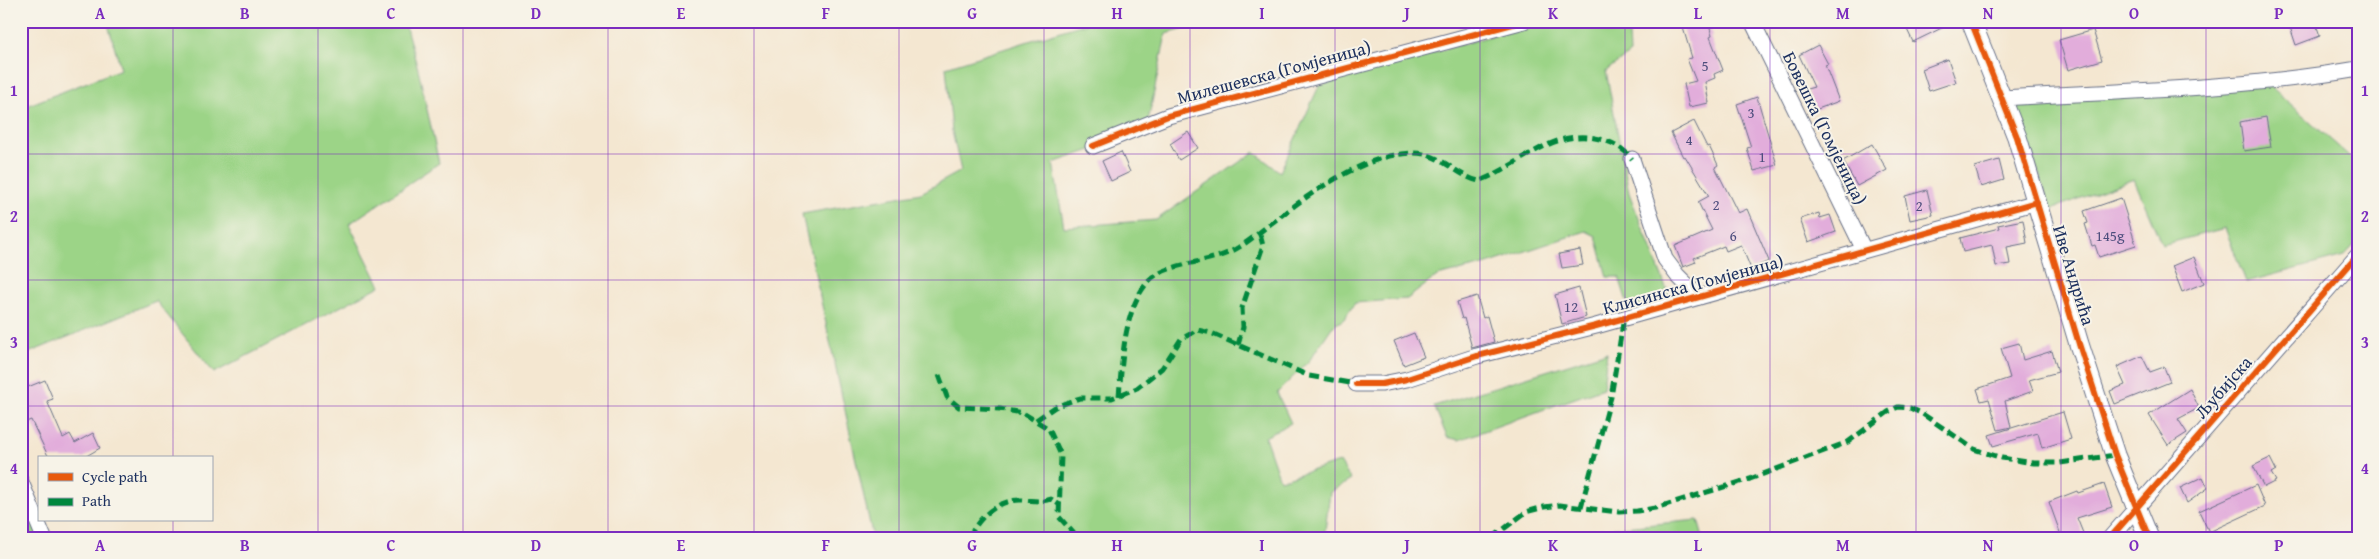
<svg xmlns="http://www.w3.org/2000/svg" width="2379" height="559" viewBox="0 0 2379 559" font-family="'Gentium Book Plus',serif">
  <style>
    .green { fill: #9cd487; stroke: #5c8272 }
    .building { fill: #e2addb }
    .lines { fill: none; stroke-linecap: round; stroke-linejoin: round }
    .minor-casing { stroke: #676f86; stroke-width: 17 }
    .tertiary-casing { stroke: #676f86; stroke-width: 21 }
    .minor { stroke: #fff; stroke-width: 15 }
    .tertiary { stroke: #fff; stroke-width: 19 }
    .quiet { stroke: #00873e; stroke-width: 5; stroke-dasharray: 10 5; stroke-linecap: butt }
    .cycleway-casing { stroke: #f7f3e8; stroke-width: 9 }
    .cycleway { stroke: #e8590c; stroke-width: 6 }
    .grid { fill: none; stroke: #7b2cbf; stroke-width: 1; stroke-opacity: 0.55 }
    .labels { text-anchor: middle; dominant-baseline: central; stroke-width: 4; stroke-linejoin: round; paint-order: stroke }
    .number-label { font-size: 15px; fill: #4d4e7d }
    .street-label { font-size: 18px; fill: #1b2f5e; stroke: #f7f3e8 }
    .neatline { fill: none; stroke: #7b2cbf; stroke-width: 2 }
    .grid-label { font-size: 16px; text-anchor: middle; font-weight: bold; fill: #7b2cbf }
  </style>
  <rect width="100%" height="100%" fill="#f7f3e8"/>
  <filter id="ink" filterUnits="userSpaceOnUse"><feTurbulence type="fractalNoise" baseFrequency=".02" numOctaves="2"/><feDisplacementMap in="SourceGraphic" scale="10" xChannelSelector="R" yChannelSelector="G"/><feConvolveMatrix kernelMatrix="1 2 1 2 8 2 1 2 1" color-interpolation-filters="sRGB"/></filter>
  <filter id="wash" filterUnits="userSpaceOnUse"><feTurbulence type="fractalNoise" baseFrequency=".0096" numOctaves="4" result="noise"/><feDisplacementMap in="SourceGraphic" scale="20" xChannelSelector="R" yChannelSelector="G"/><feGaussianBlur stdDeviation="1.12" result="paint"/><feColorMatrix in="noise" values="0 0 0 0 0 0 0 0 0 0 0 0 0 0 0 0 0 1.4 0 .05"/><feComposite in="paint" operator="in"/></filter>
  <g filter="url(#wash)">
    <rect width="100%" height="100%" fill="#f4e7d1"/>
    <g class="green">
      <polygon points="107,21 404,21 418,69 439,163 349,224 380,286 214,373 156,301 21,356 21,108 121,69"/>
      <polygon points="1093,21 1215,21 1166,34 1146,131 1053,163 1064,227 1156,220 1254,152 1280,172 1319,86 1542,21 1625,21 1629,35 1630,53 1606,71 1629,193 1669,295 1629,308 1619,277 1607,277 1596,236 1586,231 1484,265 1437,276 1407,299 1355,303 1344,319 1332,327 1309,361 1277,393 1291,423 1265,437 1280,480 1340,462 1351,480 1330,492 1324,538 873,538 802,214 921,193 961,171 952,131 946,67"/>
      <polygon points="2268,84 2358,164 2358,241 2344,256 2246,282 2225,228 2162,245 2134,179 2051,209 2015,104"/>
      <polygon points="1607,352 1603,388 1459,440 1447,437 1434,406"/>
      <polygon points="21,475 45,538 32,538 21,511"/>
      <polygon points="1698,520 1703,538 1553,538 1560,533"/>
    </g>
    <g id="blocks">
      <g class="building">
        <polygon points="1681,21 1708,21 1712,36 1710,37 1723,70 1714,74 1715,78 1705,82 1709,103 1689,107 1684,84 1696,81 1687,59 1692,58"/>
        <polygon points="1903,21 1956,21 1913,42"/>
        <polygon points="2288,21 2315,21 2320,36 2296,45"/>
        <polygon points="2093,30 2102,60 2068,70 2059,40"/>
        <polygon points="1818,45 1828,64 1825,65 1839,101 1815,110 1807,89 1814,87 1799,55"/>
        <polygon points="1948,59 1956,82 1929,91 1922,69"/>
        <polygon points="1757,97 1777,165 1754,171 1747,148 1751,147 1737,104"/>
        <polygon points="2266,117 2271,147 2244,151 2240,122"/>
        <polygon points="1694,121 1707,147 1709,146 1718,165 1715,167 1738,213 1747,209 1769,261 1751,269 1741,245 1726,251 1724,246 1694,258 1696,262 1683,267 1675,246 1712,230 1698,202 1709,196 1685,156 1683,157 1671,133"/>
        <polygon points="1188,132 1198,148 1179,160 1170,144"/>
        <polygon points="1872,144 1887,170 1857,186 1843,161"/>
        <polygon points="1121,152 1130,172 1111,181 1102,161"/>
        <polygon points="1999,160 2004,180 1981,187 1975,167"/>
        <polygon points="1927,190 1933,215 1910,220 1905,196"/>
        <polygon points="2121,198 2136,245 2099,257 2095,245 2092,246 2085,224 2088,223 2084,211"/>
        <polygon points="1819,213 1820,218 1830,215 1836,232 1808,242 1800,219"/>
        <polygon points="2023,220 2027,243 2007,247 2010,264 1996,266 1992,245 1963,252 1960,238 1999,228 1998,225"/>
        <polygon points="1580,250 1583,265 1562,268 1559,254"/>
        <polygon points="2194,257 2204,283 2182,292 2172,266"/>
        <polygon points="1579,288 1586,317 1562,324 1555,295"/>
        <polygon points="1477,296 1483,318 1487,316 1494,342 1472,348 1464,318 1462,319 1457,302"/>
        <polygon points="1414,333 1424,357 1404,365 1394,341"/>
        <polygon points="2019,343 2023,360 2052,351 2058,372 2029,380 2033,391 2005,401 2011,427 1998,430 1989,399 1981,401 1977,389 2010,378 2001,348"/>
        <polygon points="2142,356 2150,372 2164,367 2170,382 2115,404 2110,391 2125,385 2117,367"/>
        <polygon points="45,380 53,399 47,401 63,438 70,434 75,443 93,433 100,448 83,458 49,458 31,420 21,424 21,401 27,399 23,389"/>
        <polygon points="2190,389 2199,408 2178,419 2187,433 2168,445 2149,415"/>
        <polygon points="2063,412 2071,439 2042,448 2038,433 1993,446 1989,435"/>
        <polygon points="2270,458 2276,470 2271,473 2276,481 2264,487 2253,466"/>
        <polygon points="2203,477 2208,488 2187,503 2180,488"/>
        <polygon points="2104,484 2112,507 2077,518 2085,538 2062,538 2049,502 2077,491 2078,493"/>
        <polygon points="2256,485 2265,506 2209,532 2199,511"/>
      </g>
    </g>
  </g>
  <g filter="url(#ink)">
    <use href="#blocks" fill-opacity="0" stroke="#676f86" stroke-width="1"/>
    <g class="lines">
      <g class="minor-casing">
        <g id="minor">
          <polyline points="1752,21 1864,250"/>
          <path d="M2003,98C2120,91 2242,89 2358,69"/>
          <polyline points="1093,146 1168,116 1524,21"/>
          <polyline points="1632,159 1665,259 1677,275 1699,297"/>
          <polyline points="1356,384 1382,384 1407,379 1477,356 1596,326 2037,202"/>
          <polyline points="21,482 44,538"/>
          <polyline points="2110,538 2358,255"/>
        </g>
      </g>
      <g class="tertiary-casing">
        <polyline id="tertiary" points="1971,21 2017,137 2079,344 2115,455 2149,538"/>
      </g>
      <use href="#minor" class="minor"/>
      <use href="#tertiary" class="tertiary"/>
      <g class="quiet">
        <polyline points="1238,345 1243,327 1242,308 1263,246 1260,234"/>
        <polyline points="939,375 947,397 959,407 1000,409 1023,413 1049,429 1061,455 1059,517 1078,538"/>
        <path d="M1119,396C1122,362 1124,310 1147,283C1163,263 1205,264 1230,252C1247,244 1259,232 1273,222C1310,193 1366,153 1414,153C1441,153 1456,176 1479,181C1520,166 1553,127 1600,139C1614,143 1622,147 1632,159"/>
        <polyline points="1036,420 1055,407 1071,401 1080,398 1112,398 1137,388 1162,368 1181,339 1198,330 1211,333 1309,376 1356,384"/>
        <polyline points="1581,507 1611,397 1624,317"/>
        <path d="M969,538C978,518 997,500 1020,500C1032,500 1040,503 1051,499L1060,505"/>
        <polyline points="1492,538 1526,512 1544,507 1560,505 1619,512 1637,511 1655,508 1750,479 1848,442 1888,412 1898,407 1910,408 1921,413 1974,449 2002,458 2034,463 2060,463 2115,455"/>
      </g>
      <g class="cycleway-casing">
        <g id="cycleway">
          <polyline points="1971,21 2017,137 2079,344 2115,455 2149,538"/>
          <polyline points="1093,146 1168,116 1524,21"/>
          <polyline points="1356,384 1382,384 1407,379 1477,356 1596,326 2037,202"/>
          <polyline points="2110,538 2358,255"/>
        </g>
      </g>
      <use href="#cycleway" class="cycleway"/>
    </g>
  </g>
  <path class="grid" d="M173,21V458M318,21V538M463,21V538M608,21V538M754,21V538M899,21V538M1044,21V538M1190,21V538M1335,21V538M1480,21V538M1625,21V538M1770,21V538M1916,21V538M2061,21V538M2206,21V538M21,154H2358M21,280H2358M21,406H2358M173,520V538"/>
  <g class="labels">
    <g class="number-label">
      <text x="1705" y="65">5</text>
      <text x="1751" y="112">3</text>
      <text x="1689" y="139">4</text>
      <text x="1762" y="156">1</text>
      <text x="1716" y="204">2</text>
      <text x="1919" y="205">2</text>
      <text x="1733" y="235">6</text>
      <text x="2110" y="235">145g</text>
      <text x="1571" y="306">12</text>
    </g>
    <g class="street-label">
      <text transform="translate(1274 72) rotate(-15)">Милешевска (Гомјеница)</text>
      <text transform="translate(1825 128) rotate(64)">Бовешка (Гомјеница)</text>
      <text transform="translate(2074 275) rotate(73)">Иве Андрића</text>
      <text transform="translate(1693 284) rotate(-15)">Клисинска (Гомјеница)</text>
      <text transform="translate(2223 387) rotate(-49)">Љубијска</text>
    </g>
  </g>
  <rect width="2379" height="559" fill="none" stroke="#f7f3e8" stroke-width="55"/>
  <rect x="38" y="456" width="175" height="65" fill="#f7f3e8" stroke="#9fa5b1"/>
  <rect x="48" y="473" width="25" height="8" fill="#e8590c" stroke="#9fa5b1"/>
  <text x="82" y="482" font-size="15" fill="#1b2f5e">Cycle path</text>
  <rect x="48" y="498" width="25" height="8" fill="#00873e" stroke="#9fa5b1"/>
  <text x="82" y="506" font-size="15" fill="#1b2f5e">Path</text>
  <rect x="28" y="28" width="2324" height="504" class="neatline"/>
  <g class="grid-label">
    <text x="100" y="19">A</text>
    <text x="245" y="19">B</text>
    <text x="391" y="19">C</text>
    <text x="536" y="19">D</text>
    <text x="681" y="19">E</text>
    <text x="826" y="19">F</text>
    <text x="972" y="19">G</text>
    <text x="1117" y="19">H</text>
    <text x="1262" y="19">I</text>
    <text x="1407" y="19">J</text>
    <text x="1553" y="19">K</text>
    <text x="1698" y="19">L</text>
    <text x="1843" y="19">M</text>
    <text x="1988" y="19">N</text>
    <text x="2134" y="19">O</text>
    <text x="2279" y="19">P</text>
    <text x="14" y="96">1</text>
    <text x="2365" y="96">1</text>
    <text x="14" y="222">2</text>
    <text x="2365" y="222">2</text>
    <text x="14" y="348">3</text>
    <text x="2365" y="348">3</text>
    <text x="14" y="474">4</text>
    <text x="2365" y="474">4</text>
    <text x="100" y="551">A</text>
    <text x="245" y="551">B</text>
    <text x="391" y="551">C</text>
    <text x="536" y="551">D</text>
    <text x="681" y="551">E</text>
    <text x="826" y="551">F</text>
    <text x="972" y="551">G</text>
    <text x="1117" y="551">H</text>
    <text x="1262" y="551">I</text>
    <text x="1407" y="551">J</text>
    <text x="1553" y="551">K</text>
    <text x="1698" y="551">L</text>
    <text x="1843" y="551">M</text>
    <text x="1988" y="551">N</text>
    <text x="2134" y="551">O</text>
    <text x="2279" y="551">P</text>
  </g>
</svg>
